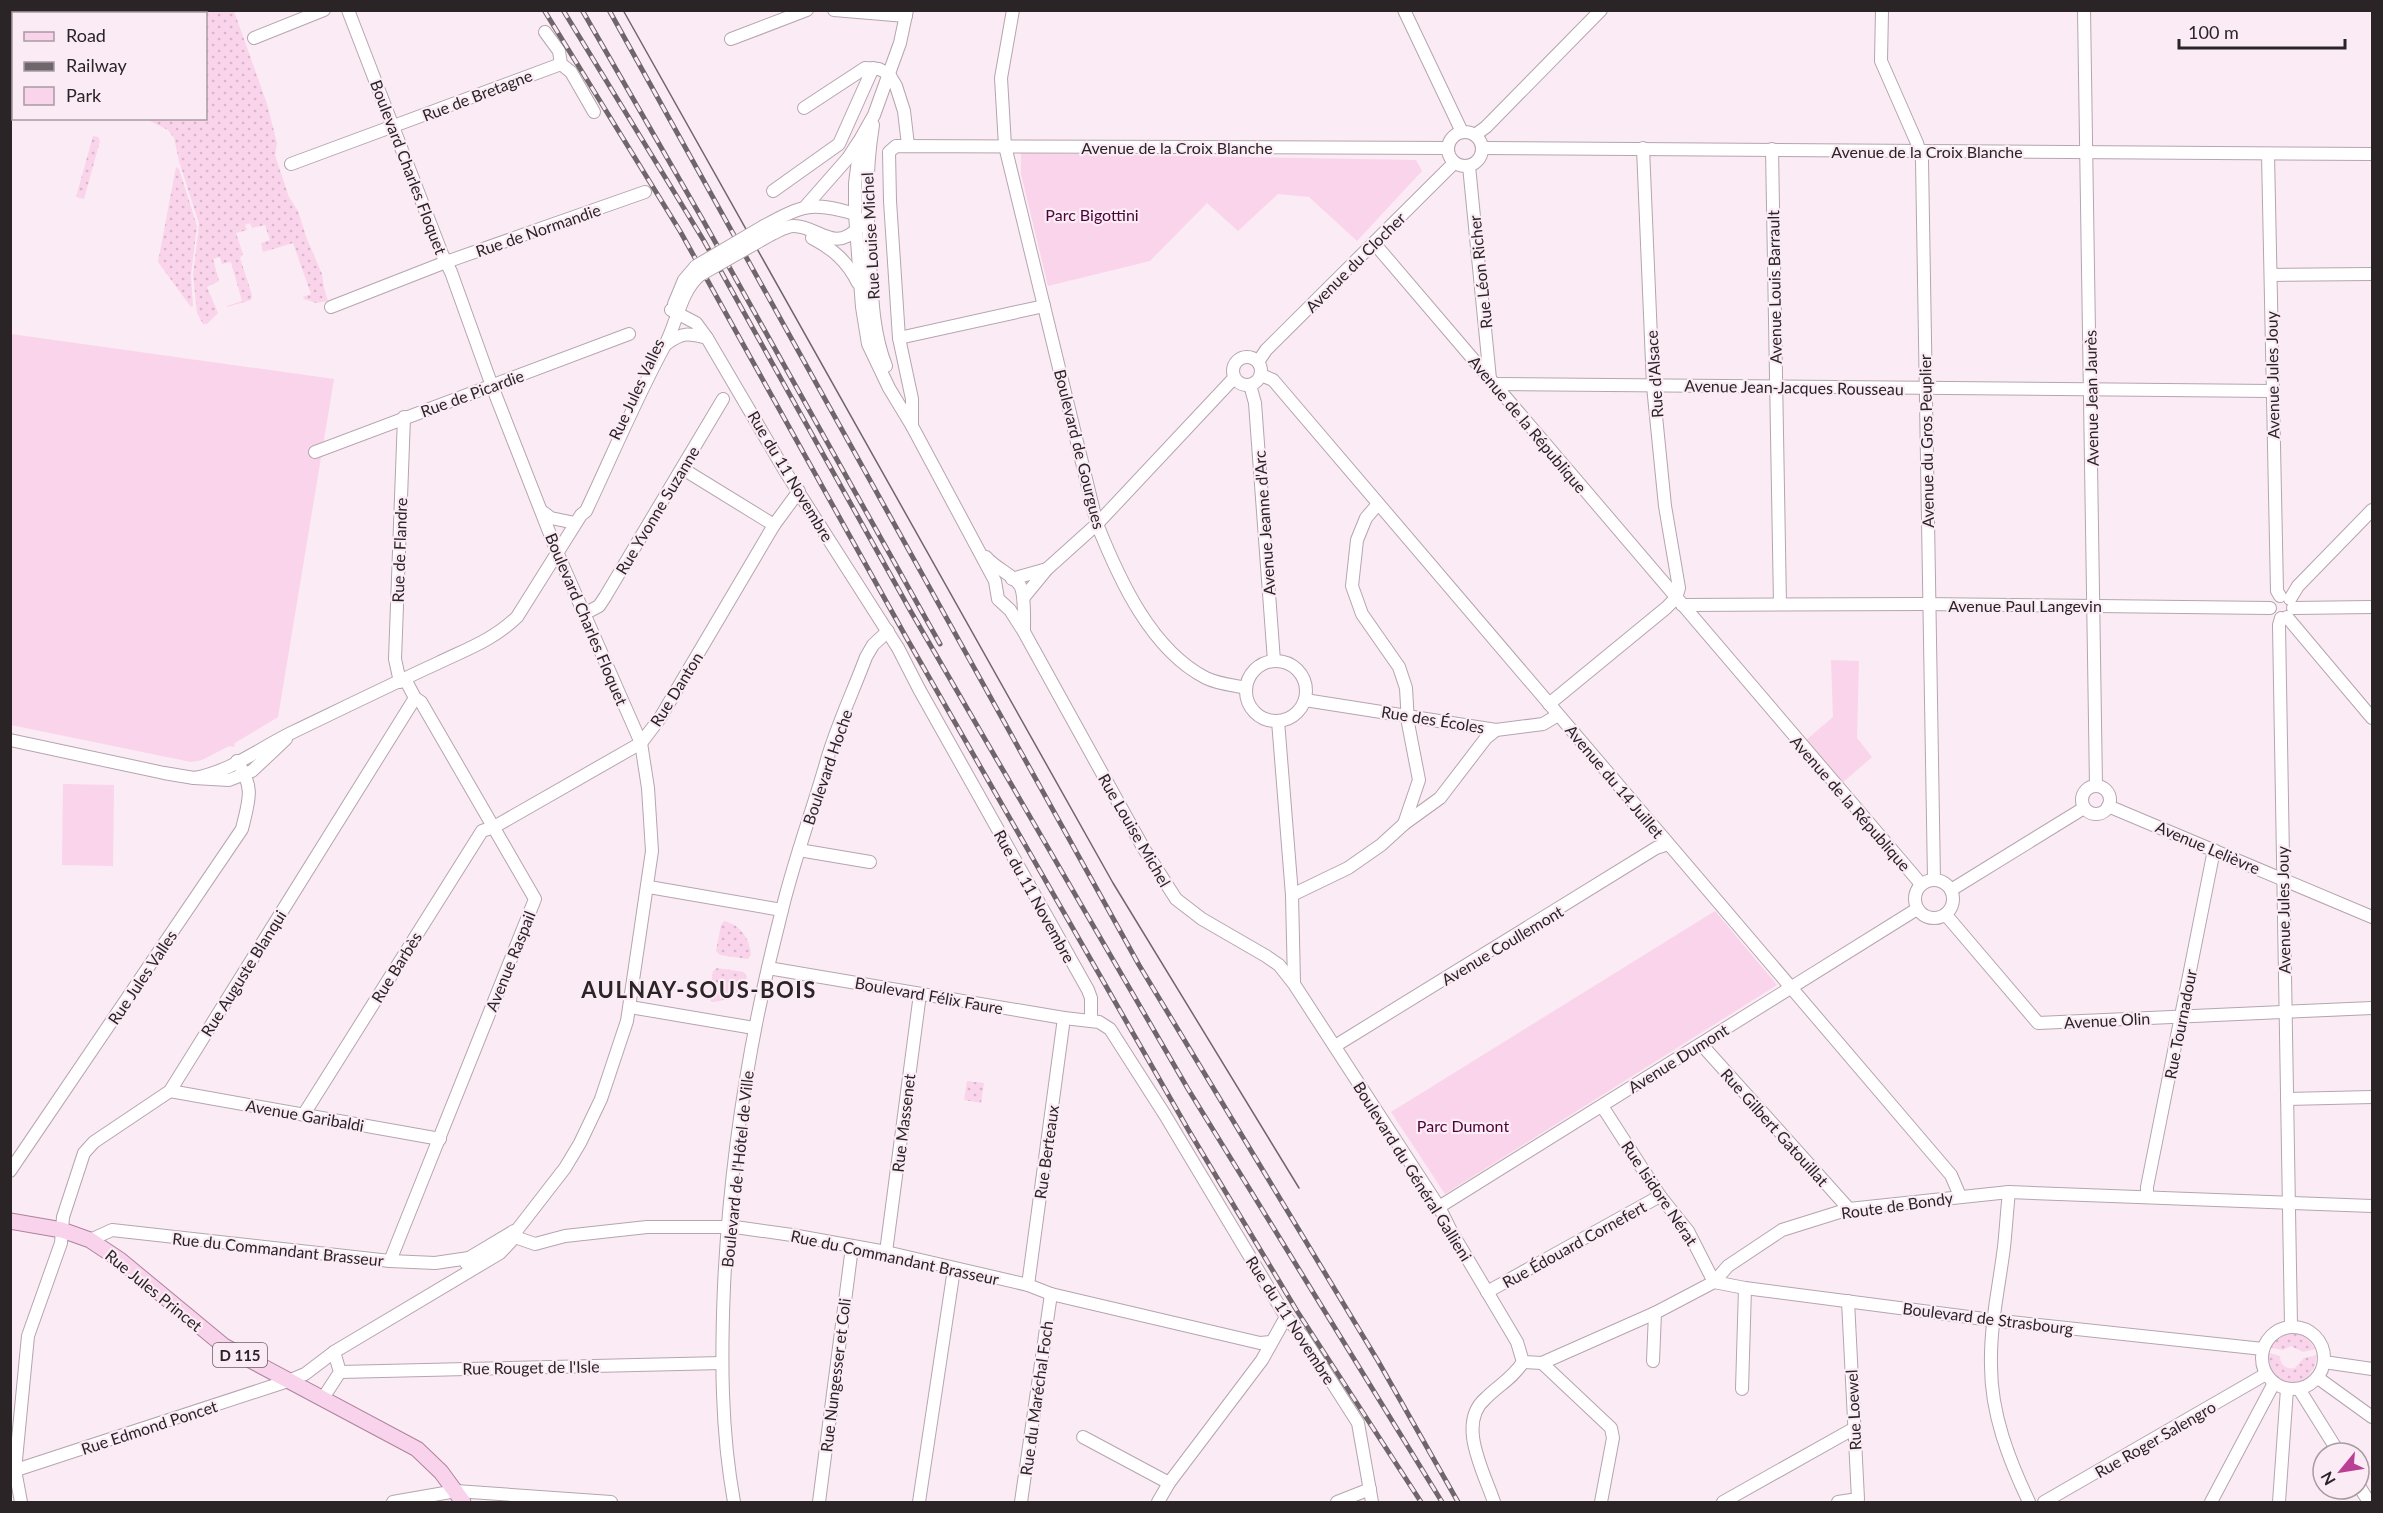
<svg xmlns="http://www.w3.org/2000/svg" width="2383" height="1513" viewBox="0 0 2383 1513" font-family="Lato,sans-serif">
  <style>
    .grass { fill: url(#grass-dots) }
    .park { fill: #fad4eb }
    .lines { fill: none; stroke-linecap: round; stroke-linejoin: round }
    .minor-casing { stroke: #b5a5ae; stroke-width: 14 }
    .major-casing { stroke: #ae829d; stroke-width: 17 }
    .minor { stroke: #fff; stroke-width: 12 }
    .major { stroke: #f9d3eb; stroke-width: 15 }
    .tram { stroke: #6f666b; stroke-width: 1.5 }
    .rail-casing { stroke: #6f666b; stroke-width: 5 }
    .rail { stroke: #fbebf4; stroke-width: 3; stroke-dasharray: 9; stroke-linecap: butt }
    .minor-bridge-casing { stroke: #b5a5ae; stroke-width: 14; stroke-linecap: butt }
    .minor-bridge { stroke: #fff; stroke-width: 12 }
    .labels { text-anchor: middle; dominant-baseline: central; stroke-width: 4.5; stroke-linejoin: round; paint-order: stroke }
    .shield { fill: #fbebf4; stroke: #696064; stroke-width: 1.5 }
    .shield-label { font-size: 15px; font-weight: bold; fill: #2a2427 }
    .street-label { font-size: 16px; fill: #2a2427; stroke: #fbebf4 }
    .park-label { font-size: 16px; fill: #4b0439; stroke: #fbebf4 }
    .district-label { font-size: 22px; font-weight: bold; letter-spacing: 1.5px; fill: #2a2427; stroke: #fbebf4 }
  </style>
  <defs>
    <pattern id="grass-dots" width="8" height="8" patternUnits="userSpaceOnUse" patternTransform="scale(1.5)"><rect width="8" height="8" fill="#fad4eb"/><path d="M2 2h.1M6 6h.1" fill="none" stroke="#d6b6ca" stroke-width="1.8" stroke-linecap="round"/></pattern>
  </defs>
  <rect width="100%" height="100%" fill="#fbebf4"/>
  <g class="grass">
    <polygon points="21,11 234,11 267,104 277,143 275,155 289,197 298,211 307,239 322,274 324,288 328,301 316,303 304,299 303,297 311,294 293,243 263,252 261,243 270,240 265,225 252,228 250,223 245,225 247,230 236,233 243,254 240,258 252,295 251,300 227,307 227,306 242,301 231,262 222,264 220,257 213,259 219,281 207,287 218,313 207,324 203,324 197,313 193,275 199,224 179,161 174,138 168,130 146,119 206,118 206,14 32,14"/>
    <polygon points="93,136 98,137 100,141 84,199 76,197"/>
    <polygon points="176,167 179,169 197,226 191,275 193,306 191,307 158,262"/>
    <path d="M724,921C741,925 749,938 751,955L748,959L720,955L716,951L721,925Z"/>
    <path d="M717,968L744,972L747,977C741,993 729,1001 712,1002L709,998L713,971Z"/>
    <polygon points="967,1081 984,1083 981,1103 964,1100"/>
    <polygon points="2293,1331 2305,1335 2315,1349 2303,1352 2291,1346 2283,1350 2267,1347 2276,1337"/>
    <path d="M2266,1352L2280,1356C2280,1365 2286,1370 2295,1368L2304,1358L2317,1355L2314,1368L2307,1378C2286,1391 2264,1376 2266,1352Z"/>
  </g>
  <g class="park">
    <polygon points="1021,153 1416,160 1422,171 1357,241 1309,197 1278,194 1238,231 1207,203 1150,261 1048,286 1021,174"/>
    <polygon points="11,334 334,379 278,717 235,743 234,747 229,746 202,760 191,762 11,725"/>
    <polygon points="1831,660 1859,661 1857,738 1872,757 1841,784 1805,741 1833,717"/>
    <polygon points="63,784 114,785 113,866 62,865"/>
    <polygon points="1715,911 1777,985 1445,1194 1391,1112"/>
  </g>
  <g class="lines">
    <g class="minor-casing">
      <g id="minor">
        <polyline points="834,10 906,16"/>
        <polyline points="907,10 900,43 874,115 861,138 855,183 855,214 862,307 868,344 889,388 912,426 995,581 998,599 1010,610 1024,632 1144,849 1176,899 1202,919 1266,956 1279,965 1294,984 1439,1207 1451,1231 1517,1342 1523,1362"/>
        <path d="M1013,10L1001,78L1005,146L1097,524C1119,579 1151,650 1206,678C1218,684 1233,685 1246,688"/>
        <polyline points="1404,10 1462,132"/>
        <polyline points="1882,10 1881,61 1917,143 1922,160 1934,880"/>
        <polyline points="2084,10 2096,786"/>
        <polyline points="545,32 559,51 561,64 571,72 594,112"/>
        <polyline points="254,38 324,10"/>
        <polyline points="731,39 807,10"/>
        <polyline points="804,108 865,68 879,69 889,74 896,86 904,111 908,145"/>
        <path d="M873,125C865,175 867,212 870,262C872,297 873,333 886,366"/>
        <circle cx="1465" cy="149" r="17"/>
        <polyline points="1475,135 1486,127 1601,10"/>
        <polyline points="1482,148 2372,154"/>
        <polyline points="1772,149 1780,604"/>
        <polyline points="2268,154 2277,591 2280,596"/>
        <polyline points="291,164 561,64"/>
        <polyline points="1469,166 1490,379"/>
        <polyline points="773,191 839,144 873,68"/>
        <polyline points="805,207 848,158 859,141"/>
        <path d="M764,226C803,205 812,201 855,214L858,219"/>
        <path d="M772,234C779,231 786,226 794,226C818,226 834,254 859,227"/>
        <path d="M812,238C833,249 847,261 858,283"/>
        <polyline points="1374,243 1921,884"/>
        <polyline points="2271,275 2372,274"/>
        <polyline points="674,304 684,280 696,266"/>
        <polyline points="331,307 446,262 645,192"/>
        <polyline points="671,310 696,323 707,338 785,471 898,648 919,689 1088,990 1091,998 1091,1020"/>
        <polyline points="899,338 1044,306"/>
        <path d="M666,344C683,332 688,333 707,338"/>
        <circle cx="1247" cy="371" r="14"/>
        <polyline points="1258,362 1266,350 1454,163"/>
        <polyline points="1261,375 1273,380 1951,1175 1960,1196"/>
        <polyline points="1495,384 2272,391"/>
        <polyline points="1250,385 1255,403 1274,661"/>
        <polyline points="912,426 912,399 899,338 890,201 889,152 896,146 1447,148"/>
        <polyline points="315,452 629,334"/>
        <polyline points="683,469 774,525"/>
        <polyline points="1378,504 1366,518 1357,540 1352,586 1362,614 1399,667 1406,688 1408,723 1419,780 1404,824"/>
        <polyline points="543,512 551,518 575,523"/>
        <path d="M986,557C995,568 1010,573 1019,584C1025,591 1024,620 1024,630"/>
        <polyline points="1012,579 1047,569"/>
        <polyline points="1024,597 1047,569 1097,524 1234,378"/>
        <polyline points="2290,599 2298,586 2372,510"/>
        <polyline points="1682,605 1922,604 2270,608"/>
        <polyline points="2293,608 2372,607"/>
        <polyline points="584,614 599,606 605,597 723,399"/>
        <polyline points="2287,617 2372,718"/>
        <polyline points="2281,618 2279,625 2291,1326"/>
        <circle cx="1276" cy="691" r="30"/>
        <polyline points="400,682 395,659 404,417"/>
        <polyline points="1305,700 1496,730 1543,724 1558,715"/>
        <polyline points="1549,704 1666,608 1676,598 1679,588 1665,506 1653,386 1643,148"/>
        <polyline points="1278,721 1292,895 1294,983"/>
        <polyline points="10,740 164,773 194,778 229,780 252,771 286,739"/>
        <path d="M194,778C230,772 260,748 293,732C341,709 390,685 438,663C467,649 493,640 517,617L581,515L586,511C612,456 636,398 665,345C677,323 680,292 700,275"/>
        <circle cx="2096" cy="800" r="14"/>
        <polyline points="2108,806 2372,917"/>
        <polyline points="799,850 870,862"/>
        <circle cx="1934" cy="899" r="19"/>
        <polyline points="649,887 782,910"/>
        <polyline points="1951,890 2084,808"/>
        <polyline points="1292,895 1348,868 1381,845 1404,824 1440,798 1486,738 1496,730"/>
        <polyline points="1946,915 2038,1023 2372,1008"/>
        <polyline points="768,968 1064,1018 1099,1022 1110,1029 1165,1115 1286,1317 1303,1337 1358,1423 1372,1502"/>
        <polyline points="630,1007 754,1028"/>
        <polyline points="1701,1044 1849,1209"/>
        <polyline points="1335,1046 1656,848 1668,844"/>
        <polyline points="170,1091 440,1139"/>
        <polyline points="2287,1099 2372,1097"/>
        <polyline points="1602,1106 1660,1196 1688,1231 1714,1282"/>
        <polyline points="304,1114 482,831 494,827 641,743 660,718 774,525 799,491"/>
        <path d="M10,1171L242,829C249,799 255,789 237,761"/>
        <path d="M2009,1192C2007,1210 2006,1228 2004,1247C1999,1287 1990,1325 1991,1366C1991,1414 2009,1460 2029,1502"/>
        <polyline points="2147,1197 2147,1187 2214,850"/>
        <polyline points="1439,1207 1917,909"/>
        <polyline points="515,1237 535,1244 565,1236 647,1227 735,1227 792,1235 886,1252 1028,1285 1051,1294 1260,1343 1271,1342"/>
        <polyline points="90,1240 112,1230 390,1261 435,1263 469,1258"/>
        <polyline points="886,1252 920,994"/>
        <polyline points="390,1261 535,899 421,702 415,698 405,679"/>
        <polyline points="466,1263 469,1258 514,1231"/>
        <polyline points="1714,1282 1745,1288 1992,1320 2263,1349"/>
        <polyline points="1028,1285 1064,1018"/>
        <polyline points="1487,1292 1660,1196"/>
        <circle cx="2293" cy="1358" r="31"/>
        <polyline points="1653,1361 1655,1313"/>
        <polyline points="1523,1362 1542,1363 1655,1313 1714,1282 1728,1266 1782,1230 1849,1209 2009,1192 2372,1206"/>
        <polyline points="2324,1362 2372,1369"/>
        <polyline points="1542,1363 1611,1428 1613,1438 1601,1502"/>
        <polyline points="340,1372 722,1363"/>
        <polyline points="2318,1378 2372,1417"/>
        <polyline points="1742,1389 1745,1288"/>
        <polyline points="2299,1389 2339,1453"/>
        <polyline points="323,1398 340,1372 334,1352"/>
        <polyline points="1083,1437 1169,1483"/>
        <polyline points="10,1472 288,1381 305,1374 334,1352 500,1253 515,1237 517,1230 565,1168 580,1143 601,1099 627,1021 652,851 648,788 641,743 557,552 492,386 451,272 442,254 348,10"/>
        <polyline points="2359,1486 2369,1502"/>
        <polyline points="21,1502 15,1470 28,1336 61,1243 63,1217 84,1153 94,1142 170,1091 415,698"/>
        <polyline points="393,1502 456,1491 611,1502"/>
        <path d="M734,1502C721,1430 721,1359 724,1286C730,1159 750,1033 782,910C794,860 812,812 826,763C836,727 853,692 866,657L873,645L888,631"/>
        <polyline points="819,1502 852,1247"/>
        <polyline points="919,1502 954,1269"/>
        <polyline points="1021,1502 1051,1294"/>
        <polyline points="1158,1502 1169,1483 1262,1360 1286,1317"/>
        <polyline points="1337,1502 1370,1489"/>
        <path d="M1494,1502C1484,1472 1456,1423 1486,1398C1499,1385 1513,1378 1523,1362"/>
        <polyline points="1723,1502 1853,1429"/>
        <polyline points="1838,1502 1858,1499 1848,1301"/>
        <polyline points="2044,1502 2266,1374"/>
        <polyline points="2211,1502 2274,1383"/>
        <polyline points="2279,1502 2287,1389"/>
      </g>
    </g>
    <g class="major-casing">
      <polyline id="major" points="10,1221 62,1230 90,1240 120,1260 224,1346 417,1449 441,1472 463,1502"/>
    </g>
    <use href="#minor" class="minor"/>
    <use href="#major" class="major"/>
    <polyline class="tram" points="623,10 1113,883 1299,1188"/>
    <g class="rail-casing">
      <g id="rail">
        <polyline points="544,10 680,231 906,637 1189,1131 1297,1311 1421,1502"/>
        <polyline points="563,10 704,241 910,610 1188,1089 1442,1502"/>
        <polyline points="582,10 704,222 940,644"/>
        <polyline points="609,10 1139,965 1378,1361 1458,1502"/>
      </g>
    </g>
    <use href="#rail" class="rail"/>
    <g class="minor-bridge-casing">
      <g id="minor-bridge">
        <polyline points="696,266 764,226"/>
        <polyline points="700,275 772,234"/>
      </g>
    </g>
    <use href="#minor-bridge" class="minor-bridge"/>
  </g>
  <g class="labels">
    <rect class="shield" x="213" y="1343" width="54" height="24" rx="4.5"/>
    <g class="shield-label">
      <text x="240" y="1355">D 115</text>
    </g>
    <g class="street-label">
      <text transform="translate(477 95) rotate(-21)">Rue de Bretagne</text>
      <text x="1177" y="147">Avenue de la Croix Blanche</text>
      <text x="1927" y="151">Avenue de la Croix Blanche</text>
      <text transform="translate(409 167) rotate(69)">Boulevard Charles Floquet</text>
      <text transform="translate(538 230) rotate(-19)">Rue de Normandie</text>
      <text transform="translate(870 236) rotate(-93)">Rue Louise Michel</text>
      <text transform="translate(1355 262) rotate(-45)">Avenue du Clocher</text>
      <text transform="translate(1480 272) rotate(-96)">Rue Léon Richer</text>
      <text transform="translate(1774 287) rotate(-91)">Avenue Louis Barrault</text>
      <text transform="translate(1654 374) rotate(-94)">Rue d'Alsace</text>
      <text transform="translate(2272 375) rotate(-91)">Avenue Jules Jouy</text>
      <text transform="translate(1794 387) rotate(1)">Avenue Jean-Jacques Rousseau</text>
      <text transform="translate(636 389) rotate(-65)">Rue Jules Valles</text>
      <text transform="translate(472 393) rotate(-20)">Rue de Picardie</text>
      <text transform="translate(2091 398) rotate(-91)">Avenue Jean Jaurès</text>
      <text transform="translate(1528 424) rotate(50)">Avenue de la République</text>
      <text transform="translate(1926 441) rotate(-91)">Avenue du Gros Peuplier</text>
      <text transform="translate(1080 449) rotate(76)">Boulevard de Gourgues</text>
      <text transform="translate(791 476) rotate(59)">Rue du 11 Novembre</text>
      <text transform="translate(657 510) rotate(-59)">Rue Yvonne Suzanne</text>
      <text transform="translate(1264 523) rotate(-94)">Avenue Jeanne d'Arc</text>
      <text transform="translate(399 550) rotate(-88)">Rue de Flandre</text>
      <text x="2025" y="605">Avenue Paul Langevin</text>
      <text transform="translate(587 619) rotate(67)">Boulevard Charles Floquet</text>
      <text transform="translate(676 689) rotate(-58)">Rue Danton</text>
      <text transform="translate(1433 719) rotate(9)">Rue des Écoles</text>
      <text transform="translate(827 767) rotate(-71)">Boulevard Hoche</text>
      <text transform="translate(1615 781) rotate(50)">Avenue du 14 Juillet</text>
      <text transform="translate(1851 803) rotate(49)">Avenue de la République</text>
      <text transform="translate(1135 830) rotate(60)">Rue Louise Michel</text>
      <text transform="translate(2208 847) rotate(23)">Avenue Lelièvre</text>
      <text transform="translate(1035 896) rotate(61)">Rue du 11 Novembre</text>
      <text transform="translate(2283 910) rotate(-91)">Avenue Jules Jouy</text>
      <text transform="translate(1502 945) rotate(-31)">Avenue Coullemont</text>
      <text transform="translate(510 961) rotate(-68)">Avenue Raspail</text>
      <text transform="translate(396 967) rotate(-58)">Rue Barbès</text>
      <text transform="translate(243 973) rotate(-58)">Rue Auguste Blanqui</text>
      <text transform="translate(142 977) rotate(-56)">Rue Jules Valles</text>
      <text transform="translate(929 995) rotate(10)">Boulevard Félix Faure</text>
      <text transform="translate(2107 1020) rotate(-3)">Avenue Olin</text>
      <text transform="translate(2180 1024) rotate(-79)">Rue Tournadour</text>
      <text transform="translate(1678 1058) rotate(-32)">Avenue Dumont</text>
      <text transform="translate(305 1115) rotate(10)">Avenue Garibaldi</text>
      <text transform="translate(903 1123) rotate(-83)">Rue Massenet</text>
      <text transform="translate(1775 1127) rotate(48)">Rue Gilbert Gatouillat</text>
      <text transform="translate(1046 1152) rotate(-82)">Rue Berteaux</text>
      <text transform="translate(737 1169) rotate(-84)">Boulevard de l'Hôtel de Ville</text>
      <text transform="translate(1413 1171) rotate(58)">Boulevard du Général Gallieni</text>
      <text transform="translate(1660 1193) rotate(56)">Rue Isidore Nérat</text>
      <text transform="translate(1897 1205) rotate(-8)">Route de Bondy</text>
      <text transform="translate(1574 1244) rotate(-29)">Rue Édouard Cornefert</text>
      <text transform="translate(278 1249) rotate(6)">Rue du Commandant Brasseur</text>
      <text transform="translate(895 1257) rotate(12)">Rue du Commandant Brasseur</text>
      <text transform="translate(154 1290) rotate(39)">Rue Jules Princet</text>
      <text transform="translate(1988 1318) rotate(7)">Boulevard de Strasbourg</text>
      <text transform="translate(1291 1320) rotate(57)">Rue du 11 Novembre</text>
      <text transform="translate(531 1367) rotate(-1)">Rue Rouget de l'Isle</text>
      <text transform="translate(835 1375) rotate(-83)">Rue Nungesser et Coli</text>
      <text transform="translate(1036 1398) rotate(-82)">Rue du Maréchal Foch</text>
      <text transform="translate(1853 1410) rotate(-93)">Rue Loewel</text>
      <text transform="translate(149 1427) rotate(-18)">Rue Edmond Poncet</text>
      <text transform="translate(2155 1439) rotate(-30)">Rue Roger Salengro</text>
    </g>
    <g class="park-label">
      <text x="1092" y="214">Parc Bigottini</text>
      <text x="1463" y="1125">Parc Dumont</text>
    </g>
    <g class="district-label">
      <text x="699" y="989">AULNAY-SOUS-BOIS</text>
    </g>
  </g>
  <rect width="2383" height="1513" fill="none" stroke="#2a2427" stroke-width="24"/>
  <rect x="12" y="12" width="195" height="108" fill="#fbebf4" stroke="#a79ba2" stroke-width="1.5"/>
  <rect x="24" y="32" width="30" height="9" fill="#f9d3eb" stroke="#a79ba2" stroke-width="1.5"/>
  <text x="66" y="42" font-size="18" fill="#2a2427">Road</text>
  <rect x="24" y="62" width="30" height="9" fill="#6f666b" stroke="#a79ba2" stroke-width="1.5"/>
  <text x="66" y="72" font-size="18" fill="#2a2427">Railway</text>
  <rect x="24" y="87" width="30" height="18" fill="#fad4eb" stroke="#a79ba2" stroke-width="1.5"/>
  <text x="66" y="102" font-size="18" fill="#2a2427">Park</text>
  <g transform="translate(2341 1471) rotate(240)"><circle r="28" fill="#fbebf4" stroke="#a79ba2" stroke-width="1.5"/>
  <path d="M0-4.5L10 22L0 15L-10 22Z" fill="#b94095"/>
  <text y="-9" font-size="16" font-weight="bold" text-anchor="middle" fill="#2a2427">N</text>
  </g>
  <path d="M2179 39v9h166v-9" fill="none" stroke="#2a2427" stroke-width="3"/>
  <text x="2188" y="39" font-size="18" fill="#2a2427" stroke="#fbebf4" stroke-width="4.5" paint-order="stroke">100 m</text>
</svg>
